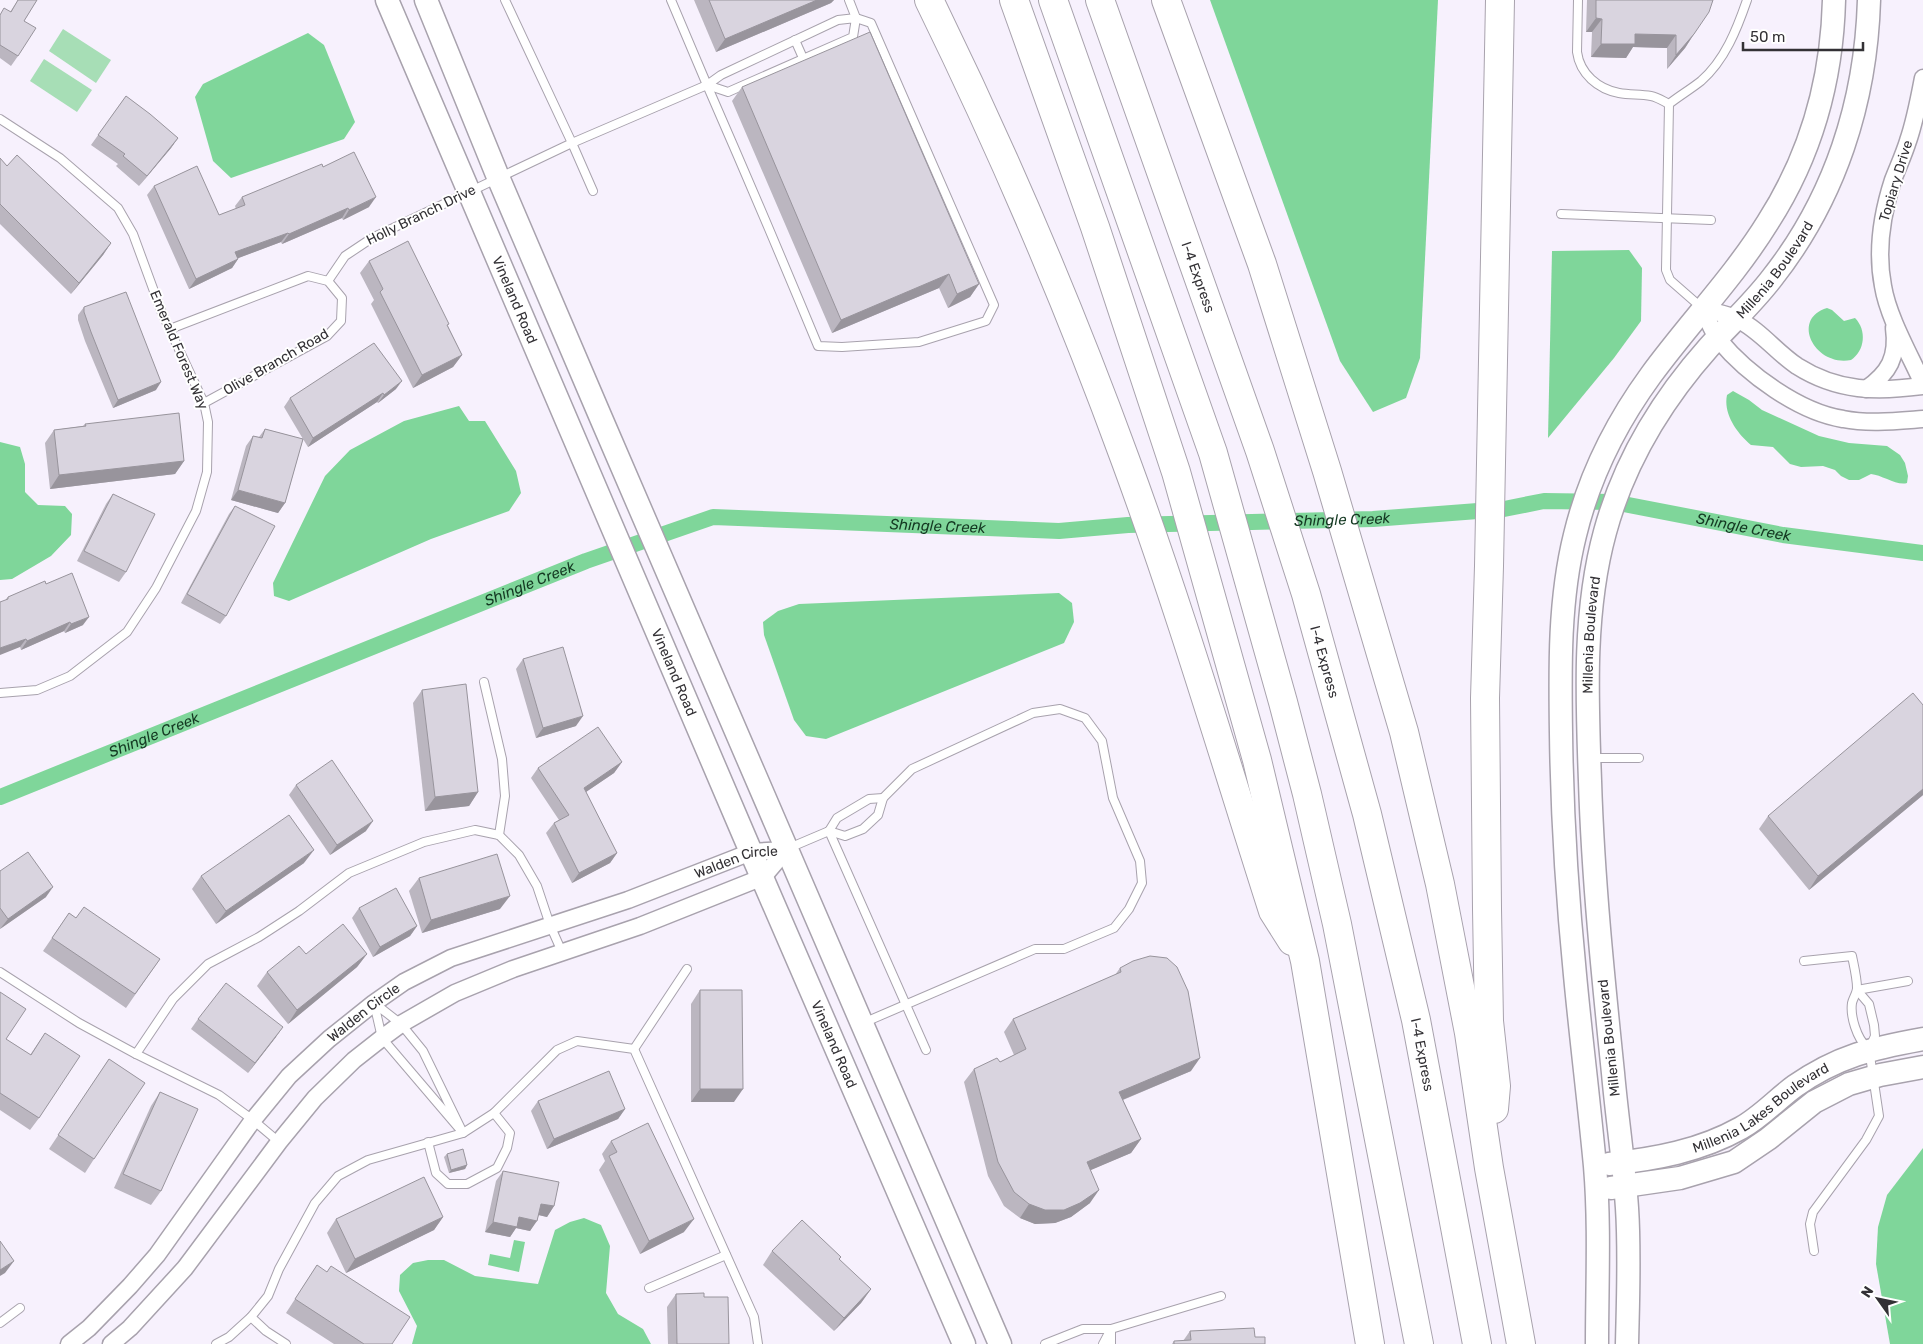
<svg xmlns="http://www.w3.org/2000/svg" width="1923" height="1344" viewBox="0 0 1923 1344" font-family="Rubik,sans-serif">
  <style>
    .green { fill: #a7deb6 }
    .water { fill: #7fd69a }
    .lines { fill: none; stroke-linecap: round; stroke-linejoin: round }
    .canal { stroke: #7fd69a; stroke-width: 16 }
    .lane-casing { stroke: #a8a2ad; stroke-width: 10 }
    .street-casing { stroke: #a8a2ad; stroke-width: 19 }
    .secondary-casing { stroke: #a8a2ad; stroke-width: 25 }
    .highway-casing { stroke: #a8a2ad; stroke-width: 30 }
    .lane { stroke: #fff; stroke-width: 8 }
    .street { stroke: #fff; stroke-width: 16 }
    .secondary { stroke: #fff; stroke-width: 22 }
    .highway { stroke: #fff; stroke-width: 28 }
    .wall { fill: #bbb6c0 }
    .shaded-wall { fill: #98949c }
    .building { fill: #d9d4df; stroke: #98949c }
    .labels { text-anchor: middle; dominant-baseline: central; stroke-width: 4; stroke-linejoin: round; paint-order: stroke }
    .street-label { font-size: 14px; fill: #333135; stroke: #fff }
    .water-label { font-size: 15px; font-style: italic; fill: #143922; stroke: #fff }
  </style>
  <rect width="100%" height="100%" fill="#f7f1fd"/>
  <g class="green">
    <polygon points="63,29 111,60 96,83 49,51"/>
    <polygon points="44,59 92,90 77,112 30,81"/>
  </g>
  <g class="water">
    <polygon points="1210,0 1438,0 1420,358 1406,398 1373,412 1340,361"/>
    <polygon points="308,33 324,45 355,122 344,139 231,178 213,161 195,97 203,84"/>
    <polygon points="1629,250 1642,268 1641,321 1614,358 1548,438 1552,251"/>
    <path d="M1827,308L1832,310L1844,321L1855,318C1867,330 1865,351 1851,360C1815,367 1790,319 1827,308Z"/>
    <path d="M1733,391L1749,400L1762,410L1819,436L1849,443L1887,446L1900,455L1905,463L1908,476L1907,483C1897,486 1882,475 1871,474L1859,480H1849L1841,476L1835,470L1823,466L1801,467L1790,464L1773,447L1751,445C1737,433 1723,414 1727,395Z"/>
    <polygon points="459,406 469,421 485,421 516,471 521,493 509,511 431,539 289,601 274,596 273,583 325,476 350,450 404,421"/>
    <polygon points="0,442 20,447 25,464 25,492 38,505 65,506 72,514 71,535 51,556 12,579 0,580"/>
    <polygon points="1059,593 1072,603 1074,622 1064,643 826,739 806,736 794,720 764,635 763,622 778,611 799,604"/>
    <polygon points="1923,1148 1923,1344 1890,1344 1876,1264 1878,1227 1887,1195"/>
    <polygon points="584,1218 601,1225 610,1246 606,1293 618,1314 643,1329 651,1344 412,1344 417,1326 399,1291 400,1275 413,1263 428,1260 444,1260 475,1276 538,1284 555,1230 570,1222"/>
    <polygon points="514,1240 525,1242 519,1272 488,1265 490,1254 510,1258"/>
  </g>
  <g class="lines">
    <path class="canal" id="s1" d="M0,797L586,561L713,517L1059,531L1128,525L1373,519L1504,509L1544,501L1613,502L1783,535L1923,553"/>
    <g class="lane-casing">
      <g id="lane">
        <polyline points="671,0 707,85 728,92 853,37 856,18 838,20 721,75 707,85"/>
        <path d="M1578,0L1577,52C1580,74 1598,89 1619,93C1630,95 1640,94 1651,96C1657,97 1663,101 1669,104"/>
        <polyline points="795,40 803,58"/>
        <polyline points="0,119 60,158 118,208 133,234 162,313 204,403 208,422 207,472 196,511 156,588 127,632 70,676 37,690 0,693"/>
        <path d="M593,191L572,143L707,85C745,172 782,259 818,346L842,347L919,342L986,321L994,305L871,23L856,18L849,0"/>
        <polyline points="1561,214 1711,220"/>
        <polyline points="328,281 345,256 372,238 572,143 505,0"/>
        <path d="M1702,308L1670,280L1666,270L1669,104C1679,96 1691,89 1701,81C1725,60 1737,29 1747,0"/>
        <polyline points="170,329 308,276 328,281 342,298 341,321 327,336 204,403"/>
        <polyline points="484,682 502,759 505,796 499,835"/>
        <polyline points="1591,758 1639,758"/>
        <polyline points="829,831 845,836 863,829 878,815 883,798 912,769 1033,713 1060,709 1085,718 1102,741 1113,798 1140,861 1142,883 1129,909 1114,928 1064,949 1035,949 863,1023"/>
        <polyline points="829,831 926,1050"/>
        <polyline points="789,848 829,831 837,818 869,799 883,798"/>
        <path d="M1804,961L1852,956C1854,966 1857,978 1857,988C1857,993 1853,998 1852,1003C1850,1016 1857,1039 1867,1047"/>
        <polyline points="0,972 79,1023 136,1054 219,1095 253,1120 279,1142"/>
        <polyline points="1857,990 1908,981"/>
        <polygon points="374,1003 401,1024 423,1051 463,1133 382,1038"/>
        <polyline points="634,1049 687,969"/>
        <polyline points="136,1054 173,999 208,964 259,937 299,911 349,873 424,842 475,830 499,835 519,855 537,886 550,925 562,952"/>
        <polyline points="428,1142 436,1173 448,1184 467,1184 497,1168 507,1148 510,1133 494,1113"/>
        <polyline points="1814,1251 1810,1224 1813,1212 1866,1140 1879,1116 1869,1049 1875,1036 1874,1025 1869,1004 1857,990"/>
        <polyline points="649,1288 726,1255"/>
        <polyline points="251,1317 266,1331 286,1344"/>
        <polyline points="0,1323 20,1308"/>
        <polyline points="216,1344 229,1337 251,1317 268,1296 279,1269 315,1203 338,1176 368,1160 463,1133 494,1113 557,1050 577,1041 634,1049 754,1317 758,1344"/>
        <polyline points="1045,1344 1083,1329 1111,1329 1103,1344"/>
        <polyline points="1111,1344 1111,1329 1221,1296"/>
      </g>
    </g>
    <g class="street-casing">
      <g id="street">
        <path d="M1923,78C1919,99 1915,121 1908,141C1904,154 1898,167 1893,180C1882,214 1876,250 1883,286C1888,317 1910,355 1923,384"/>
        <path d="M1703,309C1708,319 1712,332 1719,340C1747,374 1799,412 1843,419C1869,424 1896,421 1923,419"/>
        <path d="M1703,309C1714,312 1727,314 1737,319C1760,330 1776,352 1797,366C1838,392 1877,392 1923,386"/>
        <path d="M1866,389C1889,373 1898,357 1894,328"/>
        <path id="s2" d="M69,1344L89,1328L130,1286L157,1255L253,1120L289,1076L329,1039L374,1003L404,982L451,958L628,900L751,852L786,850"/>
        <polyline points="111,1344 130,1328 185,1268 279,1142 315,1098 354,1060 382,1038 401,1024 455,993 513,969 640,926 763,877 786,850"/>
      </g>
    </g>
    <g class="secondary-casing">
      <g id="secondary">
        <path id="s3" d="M387,0L751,852L964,1344"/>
        <polyline points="426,0 498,177 601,418 1000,1344"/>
        <path id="s4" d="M1609,1164C1655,1159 1700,1151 1741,1128C1761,1117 1777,1099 1795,1086C1838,1056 1873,1048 1923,1039"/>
        <polyline points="1611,1188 1680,1178 1734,1162 1768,1139 1814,1102 1849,1084 1880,1075 1923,1067"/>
        <path d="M1597,1344C1597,1285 1600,1225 1595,1166C1589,1102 1581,1039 1575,975C1567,894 1562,814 1561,733C1560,667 1559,599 1575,535C1589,477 1616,423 1651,375C1689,323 1734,277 1768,222C1811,155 1832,79 1834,0"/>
        <path id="s5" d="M1627,1344C1628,1299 1630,1253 1627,1208C1624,1163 1617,1118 1613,1073C1603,976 1593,879 1590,781C1587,698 1583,612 1605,532C1624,462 1661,401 1709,347C1730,324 1753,303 1772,278C1835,198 1866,102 1869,0"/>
      </g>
    </g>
    <g class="highway-casing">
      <g id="highway">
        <path d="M929,0C1002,149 1068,303 1125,459C1180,608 1225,761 1273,911L1292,941"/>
        <polyline points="1014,0 1095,227 1176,472 1257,760 1305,961 1370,1344"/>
        <polyline points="1053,0 1213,453 1283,702 1307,794 1337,924 1419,1344"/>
        <path id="s6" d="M1100,0L1260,451L1306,594L1367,814L1416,1020L1477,1344"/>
        <polyline points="1166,0 1262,264 1327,471 1404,732 1440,884 1469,1033 1489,1168 1521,1344"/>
        <polyline points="1494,1109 1496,1086 1489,1021 1487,909 1485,698 1489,566 1500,0"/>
      </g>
    </g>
    <use href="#lane" class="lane"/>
    <use href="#street" class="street"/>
    <use href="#secondary" class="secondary"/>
    <use href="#highway" class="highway"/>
  </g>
  <g class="wall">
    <polygon points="18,0 37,0 24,21 18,56 11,66 0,58 0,14 10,12"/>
    <polygon points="694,0 834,0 831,3 716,52"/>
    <polygon points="1587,0 1713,0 1694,34 1685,48 1667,69 1667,48 1633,47 1626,58 1591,57 1592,32 1586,32"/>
    <polygon points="742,87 979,284 970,297 948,308 939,288 832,333 732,101"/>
    <polygon points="126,96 178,138 171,148 139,186 116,166 118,164 91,145"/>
    <polygon points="0,158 7,166 111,243 103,255 71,294 0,224"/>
    <polygon points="323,167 369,207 343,220 342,218 282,244 281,242 238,258 238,259 232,268 189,289 147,195 154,186 219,215 236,209 235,206 242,197"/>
    <polygon points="369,261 448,326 462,355 453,367 413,388 371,304 374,300 360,273"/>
    <polygon points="84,307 156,390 113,408 85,341 78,320 78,315"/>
    <polygon points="396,389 378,403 377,402 308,447 303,439 285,503 278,513 231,500 246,446 253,436 259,437 265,429 303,439 284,407 290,398"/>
    <polygon points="85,424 184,461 175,474 50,489 45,443 54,430 83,426"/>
    <polygon points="113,494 126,572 119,582 77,561 106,504"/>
    <polygon points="235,506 226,616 220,624 181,603 229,514"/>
    <polygon points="46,584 83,625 65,633 64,631 21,650 6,599 8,597"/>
    <polygon points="523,659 576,726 536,738 516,669"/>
    <polygon points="422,690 478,792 469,806 425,811 413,703"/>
    <polygon points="1923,705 1923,795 1809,890 1759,829 1768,816"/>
    <polygon points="622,762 614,773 586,792 617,853 610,863 572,883 546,833 554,823 559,820 531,778 538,768"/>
    <polygon points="296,785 366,831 330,855 289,795"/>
    <polygon points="304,863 216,924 192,889 201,876"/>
    <polygon points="0,871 46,897 0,929"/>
    <polygon points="419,878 500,909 422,933 409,891"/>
    <polygon points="359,908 417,926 410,936 373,957 352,918"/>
    <polygon points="69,913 76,918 160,959 126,1008 43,951"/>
    <polygon points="306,954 367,954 357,967 288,1024 257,986 267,972"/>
    <polygon points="1120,968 1191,1071 1123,1100 1141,1139 1131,1153 1090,1170 1090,1203 1071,1217 1055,1223 1035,1224 1020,1218 1004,1206 988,1176 964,1082 974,1069 1000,1062 1014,1055 1004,1032 1013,1019 1115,975"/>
    <polygon points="700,990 734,1102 691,1102 691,1004"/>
    <polygon points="0,992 6,1039 30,1055 45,1033 39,1118 30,1130 0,1110"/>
    <polygon points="198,1019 276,1037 248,1073 191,1029"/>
    <polygon points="109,1059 94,1159 85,1173 49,1149"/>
    <polygon points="160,1092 161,1191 151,1205 114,1188 151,1106"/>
    <polygon points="538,1101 625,1109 618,1119 547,1149 531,1111"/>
    <polygon points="611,1141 684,1232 640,1254 599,1170 605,1161 602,1154"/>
    <polygon points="447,1154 467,1165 465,1169 449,1173 444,1157"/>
    <polygon points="503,1171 554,1206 547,1217 539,1215 530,1231 516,1228 510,1237 485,1232 496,1181"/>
    <polygon points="443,1217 434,1230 346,1273 327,1233 336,1219"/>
    <polygon points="772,1251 871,1289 861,1303 834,1331 763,1265"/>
    <polygon points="317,1265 392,1344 334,1344 286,1313"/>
    <polygon points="676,1294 704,1297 729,1344 668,1344 667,1307"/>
    <polygon points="1190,1331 1255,1337 1265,1344 1172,1344 1174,1341 1183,1341"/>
  </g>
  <g class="shaded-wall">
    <polygon points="817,0 834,0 831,3 716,52 725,39"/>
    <polygon points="1596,18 1602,19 1592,32 1586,32"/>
    <polygon points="1635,34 1676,35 1667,48 1633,47 1626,58 1591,57 1601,44"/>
    <polygon points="1694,34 1685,48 1667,69 1676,55"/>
    <polygon points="178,138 171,148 139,186 147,176"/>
    <polygon points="376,197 369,207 343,220 349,210"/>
    <polygon points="348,208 342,218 282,244 289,234"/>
    <polygon points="288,233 281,242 228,262 235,252"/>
    <polygon points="111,243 103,255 71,294 79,283"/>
    <polygon points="238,259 232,268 189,289 196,279"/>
    <polygon points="949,274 939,288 832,333 841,320"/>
    <polygon points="979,284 970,297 948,308 957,294"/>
    <polygon points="462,355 453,367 413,388 422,375"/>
    <polygon points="402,381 396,389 378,403 384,395"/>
    <polygon points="161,382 156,390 113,408 118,400"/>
    <polygon points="383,393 377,402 308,447 313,438"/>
    <polygon points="184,461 175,474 50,489 59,475"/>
    <polygon points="238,490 285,503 278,513 231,500"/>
    <polygon points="89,617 83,625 65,633 71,624"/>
    <polygon points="70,622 64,631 21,650 27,641"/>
    <polygon points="26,639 20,647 0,655 0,648"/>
    <polygon points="583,716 576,726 536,738 543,728"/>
    <polygon points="622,762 614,773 577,798 584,788"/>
    <polygon points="1923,789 1923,795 1809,890 1818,876"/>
    <polygon points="478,792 469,806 425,811 435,797"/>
    <polygon points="373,821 366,831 330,855 337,845"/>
    <polygon points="314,850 304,863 216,924 226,911"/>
    <polygon points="617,853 610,863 572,883 579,873"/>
    <polygon points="53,887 46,897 0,929 8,919"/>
    <polygon points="510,896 500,909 422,933 431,920"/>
    <polygon points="417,926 410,936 373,957 380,947"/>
    <polygon points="367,954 357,967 288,1024 297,1010"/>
    <polygon points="283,1027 276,1037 248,1073 255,1063"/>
    <polygon points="1200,1058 1191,1071 1110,1105 1119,1092"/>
    <polygon points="700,1089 743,1089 734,1102 691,1102"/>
    <polygon points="625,1109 618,1119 547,1149 554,1139"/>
    <polygon points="1141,1139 1131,1153 1077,1176 1087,1162"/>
    <polygon points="467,1165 465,1169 449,1173 451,1170"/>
    <polygon points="1099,1190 1090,1203 1071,1217 1055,1223 1035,1224 1020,1218 1029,1204"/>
    <polygon points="541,1204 554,1206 547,1217 534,1214"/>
    <polygon points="443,1217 434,1230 346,1273 355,1259"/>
    <polygon points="519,1217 537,1221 530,1231 516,1228 510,1237 485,1232 493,1222"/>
    <polygon points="694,1219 684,1232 640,1254 649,1241"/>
    <polygon points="14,1261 5,1273 0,1276 0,1270"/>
    <polygon points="871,1289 861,1303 834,1331 844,1318"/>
  </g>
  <g class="building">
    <polygon points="18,0 37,0 24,21 36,28 18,56 0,45 0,15 4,8 11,12"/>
    <polygon points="709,0 817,0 725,39"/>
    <polygon points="1596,0 1713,0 1709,12 1694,34 1676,55 1676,35 1635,34 1635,44 1601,44 1602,19 1596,18"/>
    <polygon points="870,32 979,284 957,294 949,274 841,320 742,87"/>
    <polygon points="126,96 150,114 178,138 147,176 123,156 125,154 98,135"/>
    <polygon points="354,152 376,197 349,210 348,208 289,234 288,233 235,252 238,259 196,279 154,186 197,166 219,215 245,205 242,197 322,164 323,167"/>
    <polygon points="17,155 111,243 79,283 0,204 0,158 7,166"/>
    <polygon points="408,241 449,324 447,325 462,355 422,375 380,292 383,289 369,261"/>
    <polygon points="126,292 161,382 118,400 91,332 84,312 84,307"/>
    <polygon points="374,343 402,381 384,395 383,393 313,438 290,398"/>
    <polygon points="179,413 184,461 59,475 54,430 86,426 85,424"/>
    <polygon points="265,429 303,439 285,503 238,490 253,436 262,438"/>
    <polygon points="113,494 155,514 126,572 84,551"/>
    <polygon points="235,506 275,526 226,616 187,594"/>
    <polygon points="72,573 89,617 71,624 70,622 27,641 26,639 0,648 0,602 8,599 8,597 45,581 46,584"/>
    <polygon points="563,647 583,716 543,728 523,659"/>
    <polygon points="466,684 478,792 435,797 422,690"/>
    <polygon points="1913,693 1923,705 1923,789 1818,876 1768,816"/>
    <polygon points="598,727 622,762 584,788 617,853 579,873 554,823 569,815 538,768"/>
    <polygon points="332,760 373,821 337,845 296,785"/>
    <polygon points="289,815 314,850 226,911 201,876"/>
    <polygon points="28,852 53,887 8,919 0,908 0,871"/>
    <polygon points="497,854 510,896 431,920 419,878"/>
    <polygon points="396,888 417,926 380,947 359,908"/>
    <polygon points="84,907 160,959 135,994 52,938 69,913 76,918"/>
    <polygon points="343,924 367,954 297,1010 267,972 299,946 306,954"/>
    <polygon points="1150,956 1167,958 1177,967 1188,991 1200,1058 1119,1092 1141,1139 1087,1162 1099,1190 1080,1203 1064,1210 1045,1210 1029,1204 1014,1192 998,1162 974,1069 997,1058 1000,1062 1026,1049 1013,1019 1121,972 1120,968 1133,961"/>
    <polygon points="226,983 283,1027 255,1063 198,1019"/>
    <polygon points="700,990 742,990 743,1089 700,1089"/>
    <polygon points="0,992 26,1009 6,1039 31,1055 45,1033 80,1056 39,1118 0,1093"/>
    <polygon points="109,1059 145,1083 94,1159 58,1135"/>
    <polygon points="609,1071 625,1109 554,1139 538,1101"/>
    <polygon points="160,1092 198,1109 161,1191 123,1174"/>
    <polygon points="648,1123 694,1219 649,1241 609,1156 617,1152 611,1141"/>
    <polygon points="463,1149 467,1165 451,1170 447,1154"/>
    <polygon points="503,1171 559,1182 554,1206 541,1204 537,1221 519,1217 517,1227 493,1222"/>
    <polygon points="424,1177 443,1217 355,1259 336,1219"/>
    <polygon points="802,1220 841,1257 839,1259 871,1289 844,1318 772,1251"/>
    <polygon points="0,1241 14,1261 0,1270"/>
    <polygon points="317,1265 327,1272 331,1266 410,1317 392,1344 364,1344 295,1299"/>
    <polygon points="704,1293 704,1297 728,1297 729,1344 677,1344 676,1294"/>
    <polygon points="1254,1328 1255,1337 1265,1337 1265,1344 1174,1344 1174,1341 1191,1340 1190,1331"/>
  </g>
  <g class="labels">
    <g class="street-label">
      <text transform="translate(1896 181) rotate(-73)">Topiary Drive</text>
      <text transform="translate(421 215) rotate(-26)">Holly Branch Drive</text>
      <text stroke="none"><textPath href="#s5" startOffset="1131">Millenia Boulevard</textPath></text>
      <text stroke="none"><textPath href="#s6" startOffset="294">I-4 Express</textPath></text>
      <text stroke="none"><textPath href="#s3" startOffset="326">Vineland Road</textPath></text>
      <text transform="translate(179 350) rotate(67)">Emerald Forest Way</text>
      <text transform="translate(276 362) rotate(-30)">Olive Branch Road</text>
      <text stroke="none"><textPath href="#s5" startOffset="711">Millenia Boulevard</textPath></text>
      <text stroke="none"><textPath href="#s6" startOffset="699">I-4 Express</textPath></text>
      <text stroke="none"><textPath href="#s3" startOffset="731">Vineland Road</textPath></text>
      <text stroke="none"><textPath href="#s2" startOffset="851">Walden Circle</textPath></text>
      <text stroke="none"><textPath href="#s2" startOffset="446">Walden Circle</textPath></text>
      <text transform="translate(1609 1038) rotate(-96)">Millenia Boulevard</text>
      <text stroke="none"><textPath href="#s3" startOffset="1136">Vineland Road</textPath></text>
      <text stroke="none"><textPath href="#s6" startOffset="1104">I-4 Express</textPath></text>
      <text stroke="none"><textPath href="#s4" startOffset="165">Millenia Lakes Boulevard</textPath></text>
    </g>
    <g class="water-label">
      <text stroke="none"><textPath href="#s1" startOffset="1396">Shingle Creek</textPath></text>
      <text stroke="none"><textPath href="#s1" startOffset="991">Shingle Creek</textPath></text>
      <text stroke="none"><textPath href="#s1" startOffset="1801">Shingle Creek</textPath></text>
      <text stroke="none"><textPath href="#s1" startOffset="571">Shingle Creek</textPath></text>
      <text stroke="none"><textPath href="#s1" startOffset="166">Shingle Creek</textPath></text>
    </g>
  </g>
  <g transform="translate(1878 1299) rotate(303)" stroke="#ffffff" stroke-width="4" paint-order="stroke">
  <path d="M0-4L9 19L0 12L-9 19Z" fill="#333135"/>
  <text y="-8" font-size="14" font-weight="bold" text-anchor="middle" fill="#333135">N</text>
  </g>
  <path d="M1743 42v8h120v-8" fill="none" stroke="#333135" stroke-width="2.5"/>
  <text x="1750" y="42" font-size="15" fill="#333135" stroke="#ffffff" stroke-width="4" paint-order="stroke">50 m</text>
</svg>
